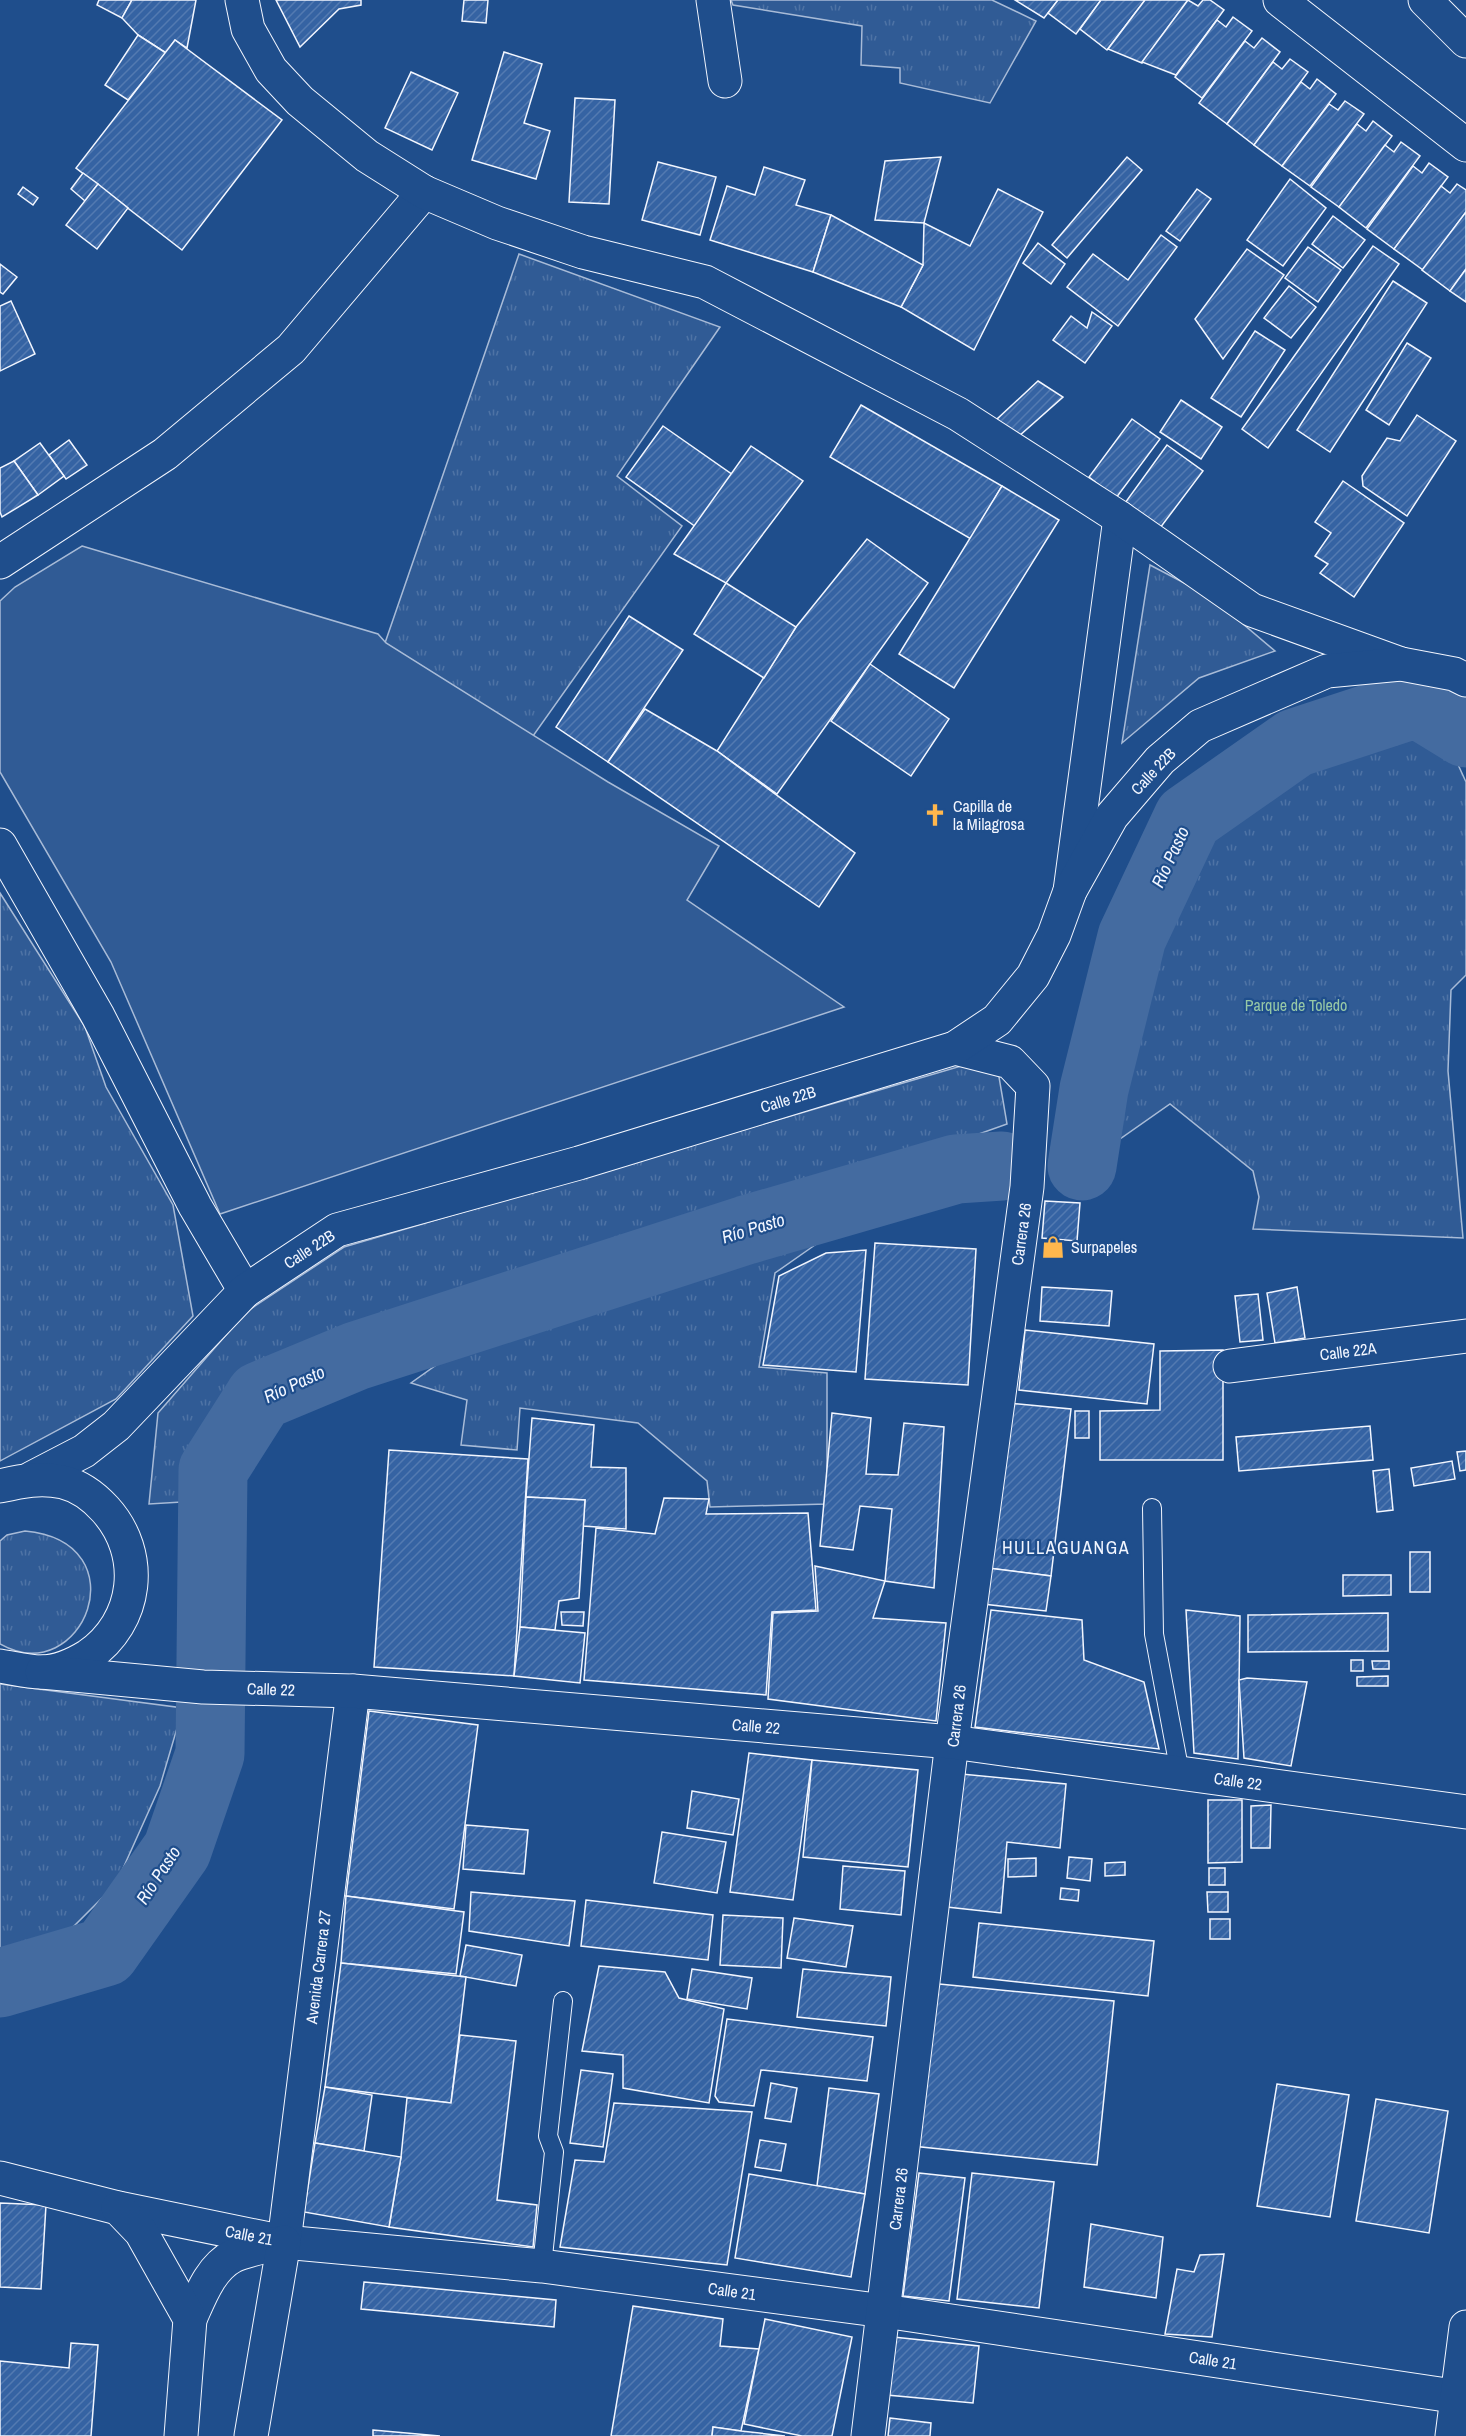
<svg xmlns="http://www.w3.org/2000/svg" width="1466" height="2436" viewBox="0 0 1466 2436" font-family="'Archivo Narrow',sans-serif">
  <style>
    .grass { fill: url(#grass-tufts); stroke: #a8bbd7; stroke-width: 1.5 }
    .pitch { fill: #305b95; stroke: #a8bbd7; stroke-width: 1.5 }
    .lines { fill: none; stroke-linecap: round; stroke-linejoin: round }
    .river { stroke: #446ba0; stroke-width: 69 }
    .building { fill: url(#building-hatch); stroke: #f2f6ff; stroke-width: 1.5 }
    .service-casing { stroke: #f2f6ff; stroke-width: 20 }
    .minor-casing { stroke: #f2f6ff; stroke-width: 35 }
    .tertiary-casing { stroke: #f2f6ff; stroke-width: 35 }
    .secondary-casing { stroke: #f2f6ff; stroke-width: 35 }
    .service { stroke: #1f4e8c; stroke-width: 18 }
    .minor { stroke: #1f4e8c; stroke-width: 33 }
    .tertiary { stroke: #1f4e8c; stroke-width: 33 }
    .secondary { stroke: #1f4e8c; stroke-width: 33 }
    .labels { text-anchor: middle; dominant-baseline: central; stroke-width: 4.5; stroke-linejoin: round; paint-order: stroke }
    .street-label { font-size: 16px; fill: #f2f6ff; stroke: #1f4e8c }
    .poi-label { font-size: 16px; fill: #f2f6ff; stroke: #1f4e8c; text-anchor: start }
    .park-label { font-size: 16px; fill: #97c8a6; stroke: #1f4e8c }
    .water-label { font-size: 18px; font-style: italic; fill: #f2f6ff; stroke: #1f4e8c }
    .neighbourhood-label { font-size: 18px; letter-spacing: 1.5px; fill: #f2f6ff; stroke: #1f4e8c }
  </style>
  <defs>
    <pattern id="grass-tufts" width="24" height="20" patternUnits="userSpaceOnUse" patternTransform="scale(1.5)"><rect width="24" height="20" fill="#305b95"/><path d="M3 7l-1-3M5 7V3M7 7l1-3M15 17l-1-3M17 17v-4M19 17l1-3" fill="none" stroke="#4e73a5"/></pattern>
    <pattern id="building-hatch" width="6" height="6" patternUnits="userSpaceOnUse" patternTransform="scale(1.5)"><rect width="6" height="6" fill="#3563a3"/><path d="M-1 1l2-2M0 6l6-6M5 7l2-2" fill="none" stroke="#537ab1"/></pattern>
  </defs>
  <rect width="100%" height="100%" fill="#1f4e8c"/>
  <g class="grass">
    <polygon points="731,0 992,0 1036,21 990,103 900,83 900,68 861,65 862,26 733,5"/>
    <polygon points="519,254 720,327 617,476 682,526 533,736 385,643"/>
    <polygon points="1150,565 1211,597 1275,651 1199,678 1122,743"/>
    <polygon points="1409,729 1450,747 1466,782 1466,975 1451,990 1448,1071 1463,1238 1253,1229 1259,1197 1253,1171 1170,1104 1107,1148 1098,1123 1130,1002 1176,895 1214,824 1268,778 1341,746"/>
    <polygon points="0,893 85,1027 106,1087 173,1205 193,1316 116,1399 0,1461"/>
    <polygon points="978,1061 998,1071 1007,1124 356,1356 260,1396 213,1470 211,1505 182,1502 149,1504 158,1413 246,1312 344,1247"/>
    <polygon points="815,1245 775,1273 759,1367 827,1373 827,1504 710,1507 707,1481 638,1423 520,1408 517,1450 461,1445 467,1400 411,1383 487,1329 706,1256"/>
    <path d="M25,1531C142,1542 83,1691 0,1644V1541L7,1535Z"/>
    <polygon points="0,1684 183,1708 160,1786 116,1884 62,1938 0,1957"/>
  </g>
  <polygon class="pitch" points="82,546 378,634 386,643 608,782 719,846 687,900 844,1007 220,1214 111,962 0,772 0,601 15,587"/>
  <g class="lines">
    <g class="river">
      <polyline points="1082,1166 1094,1089 1132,937 1188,818 1295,743 1417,703 1466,733"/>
      <polyline points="0,1983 105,1952 177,1850 210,1754 213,1470 260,1396 356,1356 746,1230 956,1169 1002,1166"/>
    </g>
  </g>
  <g class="building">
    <polygon points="99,0 132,0 122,18 97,5"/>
    <polygon points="132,0 196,0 187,48 175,40 166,53 138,35 122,18"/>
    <polygon points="276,0 361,0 361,5 339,9 300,47"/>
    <polygon points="464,0 488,0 486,23 462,21"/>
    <polygon points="1015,0 1058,0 1044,18"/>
    <polygon points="1058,0 1101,0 1076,34 1048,13"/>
    <polygon points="1101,0 1145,0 1107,50 1080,29"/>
    <polygon points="1145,0 1188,0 1142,63 1108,49"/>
    <polygon points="1188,0 1198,6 1203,0 1210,0 1224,10 1176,75 1142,62"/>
    <polygon points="1233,17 1252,31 1202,98 1175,77 1217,20 1226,27"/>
    <polygon points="138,35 166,53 128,100 105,85"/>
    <polygon points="1262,38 1280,52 1227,124 1199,103 1245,41 1254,48"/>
    <polygon points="175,40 282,120 182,250 76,168"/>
    <polygon points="504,52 542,64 524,123 550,131 536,179 472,160"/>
    <polygon points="1290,59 1308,72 1254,145 1227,124 1273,62 1282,69"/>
    <polygon points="411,72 458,93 432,150 385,128"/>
    <polygon points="1317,79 1336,94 1282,166 1254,145 1301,82 1310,89"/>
    <polygon points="575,98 615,100 609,204 569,202"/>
    <polygon points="1345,101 1364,114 1310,186 1282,166 1329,104 1338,110"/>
    <polygon points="1373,121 1392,136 1339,207 1311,187 1357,124 1366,131"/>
    <polygon points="1401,142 1420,156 1366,228 1339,207 1385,145 1394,152"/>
    <polygon points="941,157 924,223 875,220 885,161"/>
    <polygon points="1127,157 1142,170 1067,258 1052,245"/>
    <polygon points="658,162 716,177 700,235 642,220"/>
    <polygon points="1429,163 1448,177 1394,249 1367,229 1413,166 1422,173"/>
    <polygon points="764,167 805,180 796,205 831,215 813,272 710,240 727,186 755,195"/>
    <polygon points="83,173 98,184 85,201 71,189"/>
    <polygon points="1290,179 1326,208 1283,266 1247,240"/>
    <polygon points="98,184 128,208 97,249 66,225"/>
    <polygon points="1457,184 1466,190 1466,212 1423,270 1394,249 1441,186 1450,193"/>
    <polygon points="23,187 38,198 33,205 18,194"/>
    <polygon points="998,189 1043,212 974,350 901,307 923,265 924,223 970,246"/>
    <polygon points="1197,189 1211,199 1180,241 1166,231"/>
    <polygon points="1466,212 1466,269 1450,291 1422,270"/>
    <polygon points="831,215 923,265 901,307 813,272"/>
    <polygon points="1333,216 1365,240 1343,268 1312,244"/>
    <polygon points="1161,235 1177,247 1118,326 1067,287 1093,254 1128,280"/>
    <polygon points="1038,243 1065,264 1051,284 1023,263"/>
    <polygon points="1373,246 1399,264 1268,448 1242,429"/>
    <polygon points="1308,247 1341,270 1318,302 1285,278"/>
    <polygon points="1247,249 1284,275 1223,359 1195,319"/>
    <polygon points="0,264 17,277 3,294 0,292"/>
    <polygon points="1466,269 1466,302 1450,291"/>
    <polygon points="1393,281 1427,303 1330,452 1297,430"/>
    <polygon points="1289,286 1316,307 1291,338 1264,318"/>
    <polygon points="11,301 35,354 0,371 0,306"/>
    <polygon points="1092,312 1112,326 1085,363 1053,340 1071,316 1087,328"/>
    <polygon points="1255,331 1285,350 1241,417 1211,398"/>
    <polygon points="1407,343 1431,358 1389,425 1366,410"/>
    <polygon points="1038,381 1063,397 1019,436 996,420"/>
    <polygon points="1181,400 1222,427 1201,459 1160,432"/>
    <polygon points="861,405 1002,486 971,539 830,457"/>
    <polygon points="1417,415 1456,441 1407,516 1363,486 1362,476 1387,438 1400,441"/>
    <polygon points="1132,419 1160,439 1116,498 1089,477"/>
    <polygon points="663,426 733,475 696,527 626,477"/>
    <polygon points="69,440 87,465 66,479 49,455"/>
    <polygon points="40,443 64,476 38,495 14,461"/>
    <polygon points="1167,445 1203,471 1160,528 1125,503"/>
    <polygon points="751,446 803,481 726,583 674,554"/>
    <polygon points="14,461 38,495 2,517 0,512 0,468"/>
    <polygon points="1343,481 1404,523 1354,597 1320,573 1328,564 1315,556 1331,533 1315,522"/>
    <polygon points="1002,486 1059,520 954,688 899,654"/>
    <polygon points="867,539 928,583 777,794 717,751 796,627"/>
    <polygon points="726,583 796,627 764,678 694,634"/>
    <polygon points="629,616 683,650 608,762 556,727"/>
    <polygon points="870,664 949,719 911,776 831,721"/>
    <polygon points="645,709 717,751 855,853 819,907 608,762"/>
    <polygon points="1045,1201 1080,1203 1077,1241 1042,1238"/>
    <polygon points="875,1243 976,1249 968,1385 865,1379"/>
    <polygon points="866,1250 856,1372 763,1365 779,1276 826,1253"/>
    <polygon points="1042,1287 1112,1291 1109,1326 1040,1321"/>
    <polygon points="1297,1287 1305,1338 1275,1343 1267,1293"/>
    <polygon points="1258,1294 1263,1340 1240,1342 1235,1296"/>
    <polygon points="1025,1330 1154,1344 1147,1404 1019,1390"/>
    <polygon points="1223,1350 1223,1460 1100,1460 1100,1411 1160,1410 1160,1351"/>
    <polygon points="1007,1403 1071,1409 1051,1576 988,1568"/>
    <rect x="1075" y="1411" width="14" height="27"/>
    <polygon points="832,1413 871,1418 866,1474 898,1475 904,1423 944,1427 934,1588 885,1581 892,1509 860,1506 853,1550 820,1546"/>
    <polygon points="532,1418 594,1425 591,1467 626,1468 626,1529 583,1526 585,1500 526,1497"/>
    <polygon points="1370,1426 1373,1460 1239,1471 1236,1437"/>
    <polygon points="389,1450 528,1459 514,1676 374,1667"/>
    <polygon points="1466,1451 1466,1470 1460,1471 1457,1452"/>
    <polygon points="1452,1461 1455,1479 1414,1486 1411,1468"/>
    <polygon points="1389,1469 1393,1510 1377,1512 1373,1471"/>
    <polygon points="526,1497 585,1500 579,1598 559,1601 555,1630 520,1627"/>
    <polygon points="664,1498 709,1499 706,1514 808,1513 816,1610 772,1612 766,1695 584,1680 596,1528 655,1534"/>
    <rect x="1410" y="1552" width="20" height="40"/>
    <polygon points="815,1566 885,1581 873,1618 946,1623 936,1721 768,1699 773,1613 818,1611"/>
    <polygon points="988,1568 1051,1576 1046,1611 983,1604"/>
    <polygon points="1343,1575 1391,1575 1391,1595 1343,1596"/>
    <polygon points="991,1610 1082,1620 1084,1660 1144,1682 1159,1749 975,1727"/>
    <polygon points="1186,1610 1240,1616 1238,1759 1194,1753"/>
    <polygon points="561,1612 584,1612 583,1626 562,1625"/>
    <polygon points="1388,1613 1388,1651 1248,1652 1248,1615"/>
    <polygon points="520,1627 585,1633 580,1683 514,1676"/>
    <rect x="1351" y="1660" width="12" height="11"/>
    <polygon points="1372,1661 1389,1661 1389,1669 1373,1669"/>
    <polygon points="1388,1676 1388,1686 1357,1686 1357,1677"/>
    <polygon points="1247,1678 1307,1682 1291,1766 1244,1758 1239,1680"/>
    <polygon points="369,1711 478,1725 454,1909 346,1896"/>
    <polygon points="749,1753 812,1760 793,1900 730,1892"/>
    <polygon points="812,1760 918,1770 908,1867 803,1857"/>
    <polygon points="951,1773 1066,1784 1060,1848 1007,1842 1001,1913 938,1906"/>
    <polygon points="692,1791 739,1799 733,1835 687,1828"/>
    <polygon points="1208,1800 1242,1800 1242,1862 1208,1863"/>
    <polygon points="1271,1805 1270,1848 1251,1848 1251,1806"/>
    <polygon points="466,1825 528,1830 524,1874 463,1869"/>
    <polygon points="662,1832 726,1842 717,1893 654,1883"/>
    <polygon points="1069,1857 1092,1859 1090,1881 1067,1878"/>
    <polygon points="1036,1858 1036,1876 1008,1877 1008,1859"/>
    <polygon points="1125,1862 1125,1875 1105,1876 1105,1863"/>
    <polygon points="843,1866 905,1871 901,1915 840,1909"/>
    <rect x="1209" y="1868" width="16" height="17"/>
    <polygon points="1061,1888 1079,1890 1078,1901 1060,1899"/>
    <polygon points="471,1892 575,1901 569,1946 469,1931"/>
    <polygon points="1207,1892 1228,1892 1228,1912 1208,1912"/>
    <polygon points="346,1896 464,1912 456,1974 341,1963"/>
    <polygon points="586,1900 713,1915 708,1960 581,1946"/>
    <polygon points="723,1915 783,1918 781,1968 720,1965"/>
    <polygon points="794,1918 853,1926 846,1967 787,1958"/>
    <rect x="1210" y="1919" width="20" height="20"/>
    <polygon points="979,1923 1154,1941 1148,1996 973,1977"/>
    <polygon points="466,1945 522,1955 516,1986 460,1976"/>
    <polygon points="341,1963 466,1977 451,2103 325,2087"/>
    <polygon points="599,1966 665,1972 679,1998 724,2009 709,2103 623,2088 623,2055 582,2051"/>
    <polygon points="692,1969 752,1978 747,2009 687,1999"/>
    <polygon points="803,1969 891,1977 886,2026 797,2017"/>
    <polygon points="929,1983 1114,2001 1097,2165 912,2146"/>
    <polygon points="727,2019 873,2037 867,2081 761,2070 754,2106 719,2102 715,2096"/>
    <polygon points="460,2035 516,2041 497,2200 537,2205 533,2247 389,2227 401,2157 407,2098 451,2103"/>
    <polygon points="581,2070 613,2074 603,2147 570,2143"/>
    <polygon points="771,2083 797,2088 791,2122 765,2118"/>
    <polygon points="1277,2084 1349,2095 1330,2217 1257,2206"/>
    <polygon points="325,2087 372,2095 364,2151 315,2143"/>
    <polygon points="829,2088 879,2094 865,2194 817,2186"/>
    <polygon points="1376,2099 1448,2111 1429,2233 1356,2221"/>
    <polygon points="614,2103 752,2112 727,2265 560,2247 575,2160 604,2162"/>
    <polygon points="760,2140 786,2144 781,2171 755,2167"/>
    <polygon points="315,2143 401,2157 389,2227 304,2212"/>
    <polygon points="919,2173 965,2178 949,2301 903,2296"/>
    <polygon points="972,2173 1054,2182 1039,2308 957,2299"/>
    <polygon points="749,2174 865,2194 851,2277 735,2258"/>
    <polygon points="0,2203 46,2205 41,2289 0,2287"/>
    <polygon points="1091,2224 1163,2237 1156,2298 1084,2287"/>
    <polygon points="1224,2254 1212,2337 1165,2334 1177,2269 1194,2272 1200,2255"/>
    <polygon points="364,2282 556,2300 554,2327 361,2309"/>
    <polygon points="633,2306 723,2319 720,2346 759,2349 741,2431 713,2427 712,2436 611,2436"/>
    <polygon points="765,2319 852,2337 832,2436 802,2436 744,2424"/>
    <polygon points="893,2337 979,2346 973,2403 887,2395"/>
    <polygon points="71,2343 98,2345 91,2436 0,2436 0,2361 69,2368"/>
    <polygon points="890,2418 931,2423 930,2436 888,2436"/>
    <polygon points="713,2427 741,2431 785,2436 712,2436"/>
    <polygon points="373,2430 440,2436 373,2436"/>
  </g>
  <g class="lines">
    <g class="service-casing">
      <g id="service">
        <polyline points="1152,1508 1154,1634 1180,1773"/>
        <polyline points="542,2266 554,2152 548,2136 563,2001"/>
      </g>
    </g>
    <g class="minor-casing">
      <g id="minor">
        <polyline points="713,0 725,81"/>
        <polyline points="1280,0 1466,145"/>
        <polyline points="1425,0 1466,41"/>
        <polyline points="0,562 165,454 291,349 424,192"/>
        <polyline points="0,845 98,1016 195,1206 245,1291"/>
        <polyline points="1070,891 1120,518"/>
        <polyline points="1230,1366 1466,1336"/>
        <polyline points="0,2178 118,2208 284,2242 542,2266 884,2311 1466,2398"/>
        <polyline points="284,2242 353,1691"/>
        <path d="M190,2319C200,2297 210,2268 233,2256C246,2250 264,2247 279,2243"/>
        <polyline points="868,2436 952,1742 1027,1187 1033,1086 1010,1062 955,1048"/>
        <polyline points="1452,2436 1466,2327"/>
      </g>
    </g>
    <g class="tertiary-casing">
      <polyline id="tertiary" points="242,0 248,29 271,70 300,101 367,156 424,192 497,223 583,252 705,282 958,414 1120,518 1252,610 1401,664"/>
    </g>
    <g class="secondary-casing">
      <g id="secondary">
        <polyline points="32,1478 84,1451 116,1426 245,1291 337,1230 579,1163 955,1048 997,1020 1033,976 1054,935 1070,891 1112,816 1160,760 1200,726 1327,671 1401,664 1454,674 1466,680"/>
        <path d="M0,1486C22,1481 41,1477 63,1482C79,1486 94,1497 105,1509C146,1554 138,1622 88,1656C75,1664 57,1672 41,1672C28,1672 13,1668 0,1666"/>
        <polyline points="42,1672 203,1687 353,1691 952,1742 1466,1812"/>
        <polyline points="118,2208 141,2232 190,2319 181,2436"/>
        <polyline points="251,2436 284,2242"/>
      </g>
    </g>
    <use href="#service" class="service"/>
    <use href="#minor" class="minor"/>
    <use href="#tertiary" class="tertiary"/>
    <use href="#secondary" class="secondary"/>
  </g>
  <defs>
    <g id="church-bare" transform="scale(1.8)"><path d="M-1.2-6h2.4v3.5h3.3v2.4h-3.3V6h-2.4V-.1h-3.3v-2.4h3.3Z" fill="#ffb74d" stroke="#1f4e8c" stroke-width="2.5" paint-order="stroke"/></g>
    <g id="shop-bare" transform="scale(1.8)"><path d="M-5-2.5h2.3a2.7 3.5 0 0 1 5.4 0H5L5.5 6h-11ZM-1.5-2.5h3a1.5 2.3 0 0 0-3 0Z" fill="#ffb74d" stroke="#1f4e8c" stroke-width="2.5" paint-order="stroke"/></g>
  </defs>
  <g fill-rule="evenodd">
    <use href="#church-bare" x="935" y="815"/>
    <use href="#shop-bare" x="1053" y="1247"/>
  </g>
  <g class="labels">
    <g class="street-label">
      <text transform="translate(1153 771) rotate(-47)">Calle 22B</text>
      <text transform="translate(788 1099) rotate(-17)">Calle 22B</text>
      <text transform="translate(1021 1234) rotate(-82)">Carrera 26</text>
      <text transform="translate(309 1249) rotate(-33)">Calle 22B</text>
      <text transform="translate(1348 1351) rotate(-7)">Calle 22A</text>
      <text transform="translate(271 1689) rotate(2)">Calle 22</text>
      <text transform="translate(956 1716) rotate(-83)">Carrera 26</text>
      <text transform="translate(756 1726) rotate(5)">Calle 22</text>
      <text transform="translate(1238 1781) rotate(8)">Calle 22</text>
      <text transform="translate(318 1967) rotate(-83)">Avenida Carrera 27</text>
      <text transform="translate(898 2199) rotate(-83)">Carrera 26</text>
      <text transform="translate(249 2235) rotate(11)">Calle 21</text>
      <text transform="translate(732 2291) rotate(8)">Calle 21</text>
      <text transform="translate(1213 2360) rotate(9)">Calle 21</text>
    </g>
    <g class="poi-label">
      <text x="953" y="806">Capilla de<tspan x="953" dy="18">la Milagrosa</tspan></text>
      <text x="1071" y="1247">Surpapeles</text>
    </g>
    <g class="park-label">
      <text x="1296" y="1005">Parque de Toledo</text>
    </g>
    <g class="water-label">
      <text transform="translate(1170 857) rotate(-65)">Río Pasto</text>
      <text transform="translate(753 1228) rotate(-17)">Río Pasto</text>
      <text transform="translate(294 1384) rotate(-25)">Río Pasto</text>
      <text transform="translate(158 1875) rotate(-57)">Río Pasto</text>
    </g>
    <g class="neighbourhood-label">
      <text x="1066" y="1547">HULLAGUANGA</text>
    </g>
  </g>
</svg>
